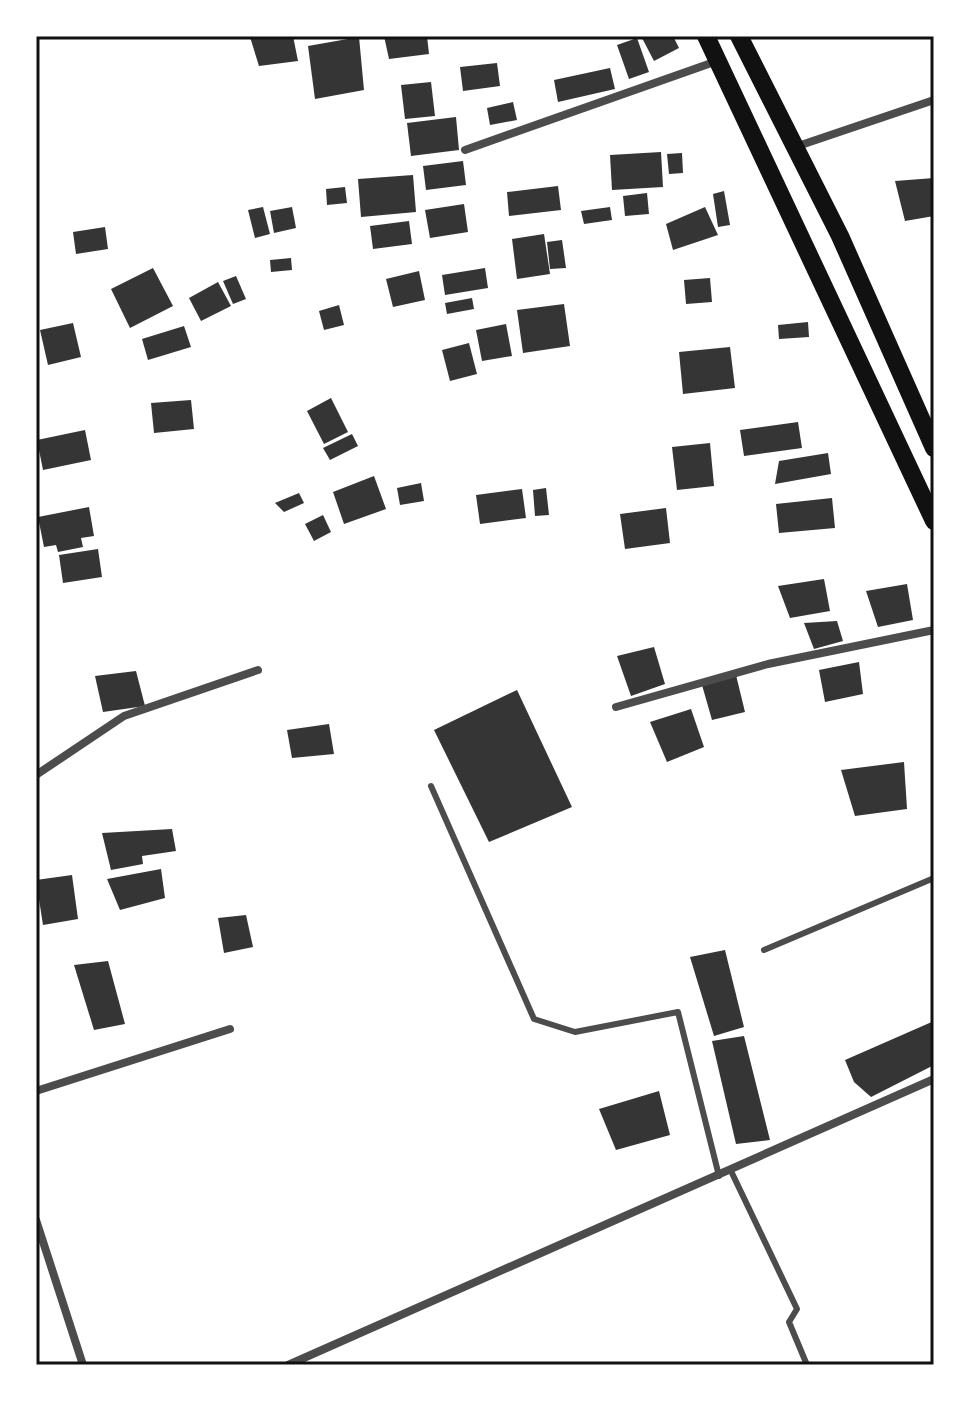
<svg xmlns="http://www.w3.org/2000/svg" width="970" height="1401" viewBox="0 0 970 1401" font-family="Spectral,serif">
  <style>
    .building { fill: #353535 }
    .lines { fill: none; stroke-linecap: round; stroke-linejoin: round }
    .service { stroke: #4c4c4c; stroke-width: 6 }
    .minor { stroke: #4c4c4c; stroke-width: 8 }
    .primary { stroke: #111; stroke-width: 18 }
    .neatline { fill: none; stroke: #111; stroke-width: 3 }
  </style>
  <rect width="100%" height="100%" fill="#fff"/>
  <g class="building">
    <polygon points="293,36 298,61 259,66 250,37"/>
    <polygon points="384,36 427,36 429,54 389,59"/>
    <polygon points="641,36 673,36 679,48 654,61"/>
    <polygon points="359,37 364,90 315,99 308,46"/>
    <polygon points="637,38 649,72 629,79 617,45"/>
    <polygon points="497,63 500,86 463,91 460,67"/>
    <polygon points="610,68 615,89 558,102 554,80"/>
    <polygon points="431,82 435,116 405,119 401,85"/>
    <polygon points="513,102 517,120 490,125 487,108"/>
    <polygon points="456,117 459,150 411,156 407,123"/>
    <polygon points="661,152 663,187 612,190 610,155"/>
    <polygon points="682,153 683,173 669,174 667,154"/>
    <polygon points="463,161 466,185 426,190 423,166"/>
    <polygon points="413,175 416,212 361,217 358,179"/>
    <polygon points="934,178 934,216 905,221 895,181"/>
    <polygon points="558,186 561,210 509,216 507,192"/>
    <polygon points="345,187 347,203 327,205 326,189"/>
    <polygon points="724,191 730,225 718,227 713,194"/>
    <polygon points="647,193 649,214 625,216 623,196"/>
    <polygon points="464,204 468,232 430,238 425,210"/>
    <polygon points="263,207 270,234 255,238 248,210"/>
    <polygon points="292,207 296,228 274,233 270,211"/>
    <polygon points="610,207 612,220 584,224 581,211"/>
    <polygon points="705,207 718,235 673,250 666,224"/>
    <polygon points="409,221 412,244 373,249 370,226"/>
    <polygon points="105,227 108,249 76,254 73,232"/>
    <polygon points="544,234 550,274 517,279 512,239"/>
    <polygon points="562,240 566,268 550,269 547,242"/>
    <polygon points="291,258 292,270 271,272 270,260"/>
    <polygon points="153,268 173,306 130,328 111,289"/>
    <polygon points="485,268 488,288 445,295 442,275"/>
    <polygon points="419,271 425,300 393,307 386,279"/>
    <polygon points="236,276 246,299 233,304 223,281"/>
    <polygon points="710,278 712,302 686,304 684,280"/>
    <polygon points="218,282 231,306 201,321 189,298"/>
    <polygon points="472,298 474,309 447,314 445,303"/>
    <polygon points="564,304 570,346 523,353 517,310"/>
    <polygon points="339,305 344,325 324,330 319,311"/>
    <polygon points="808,322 809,337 779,339 778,325"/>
    <polygon points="73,323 81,357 48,365 40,330"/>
    <polygon points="506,324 512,356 482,361 476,330"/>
    <polygon points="184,326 191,347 148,360 142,339"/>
    <polygon points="469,343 477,374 450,381 442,350"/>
    <polygon points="730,347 735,388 683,394 679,352"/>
    <polygon points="331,398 348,432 324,444 307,411"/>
    <polygon points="191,400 194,429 154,433 151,403"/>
    <polygon points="798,422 802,448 744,456 740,430"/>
    <polygon points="85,430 91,460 43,470 37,440"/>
    <polygon points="352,434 358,446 330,460 323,448"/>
    <polygon points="710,443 714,486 677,490 672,447"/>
    <polygon points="828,453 831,474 775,484 779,461"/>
    <polygon points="374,476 386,509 344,524 333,492"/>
    <polygon points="421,483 424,501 400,505 397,488"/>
    <polygon points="546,488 549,515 535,516 533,490"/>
    <polygon points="522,489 526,518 480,524 476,495"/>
    <polygon points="299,493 304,503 284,512 275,503"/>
    <polygon points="832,498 835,528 779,533 776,504"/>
    <polygon points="89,507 94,536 81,538 83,547 58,552 56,545 44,547 38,517"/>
    <polygon points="666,508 670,543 625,549 620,514"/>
    <polygon points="323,515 331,532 314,541 305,524"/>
    <polygon points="98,549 102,577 63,583 59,555"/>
    <polygon points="824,579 830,611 790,618 778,586"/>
    <polygon points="907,584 913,620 878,627 866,591"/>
    <polygon points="837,621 843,641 814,649 804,623"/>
    <polygon points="654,647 665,684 631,696 617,656"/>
    <polygon points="859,662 863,694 825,702 819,670"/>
    <polygon points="136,671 145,706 103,712 95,676"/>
    <polygon points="736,675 745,712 712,720 702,685"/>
    <polygon points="517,690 572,807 489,842 434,730"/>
    <polygon points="691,709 704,747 667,762 650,722"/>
    <polygon points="329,724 334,754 292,758 287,730"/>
    <polygon points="904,762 907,809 855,816 841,770"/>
    <polygon points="172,829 176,851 142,856 143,864 111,870 102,833"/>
    <polygon points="161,869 165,898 120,910 107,879"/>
    <polygon points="72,875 78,919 43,925 36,880"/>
    <polygon points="246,915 253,947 224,953 218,918"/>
    <polygon points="725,950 744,1027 714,1036 690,957"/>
    <polygon points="108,961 125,1024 94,1030 74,965"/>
    <polygon points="934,1021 934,1065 871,1097 854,1082 845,1060"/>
    <polygon points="744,1036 770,1140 736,1144 712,1041"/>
    <polygon points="659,1091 670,1135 616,1150 599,1109"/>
  </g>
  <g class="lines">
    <g class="service">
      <polyline points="431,786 534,1019 575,1032 678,1012 719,1176"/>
      <polyline points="764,950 934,878"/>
      <polyline points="731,1171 797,1309 789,1322 807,1365"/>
    </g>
    <g class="minor">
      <polyline points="795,147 934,100"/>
      <polyline points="465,150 717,61"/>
      <polyline points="616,707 768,664 934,630"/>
      <polyline points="36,775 124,716 258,670"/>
      <polyline points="36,1091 230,1029"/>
      <polyline points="36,1220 83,1365"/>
      <polyline points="288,1365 934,1079"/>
    </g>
    <g class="primary">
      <polyline points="706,36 934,521"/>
      <polyline points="739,36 840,236 934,448"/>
    </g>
  </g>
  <rect width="970" height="1401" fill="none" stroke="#ffffff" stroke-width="76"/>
  <rect x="38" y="38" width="894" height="1325" class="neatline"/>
</svg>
